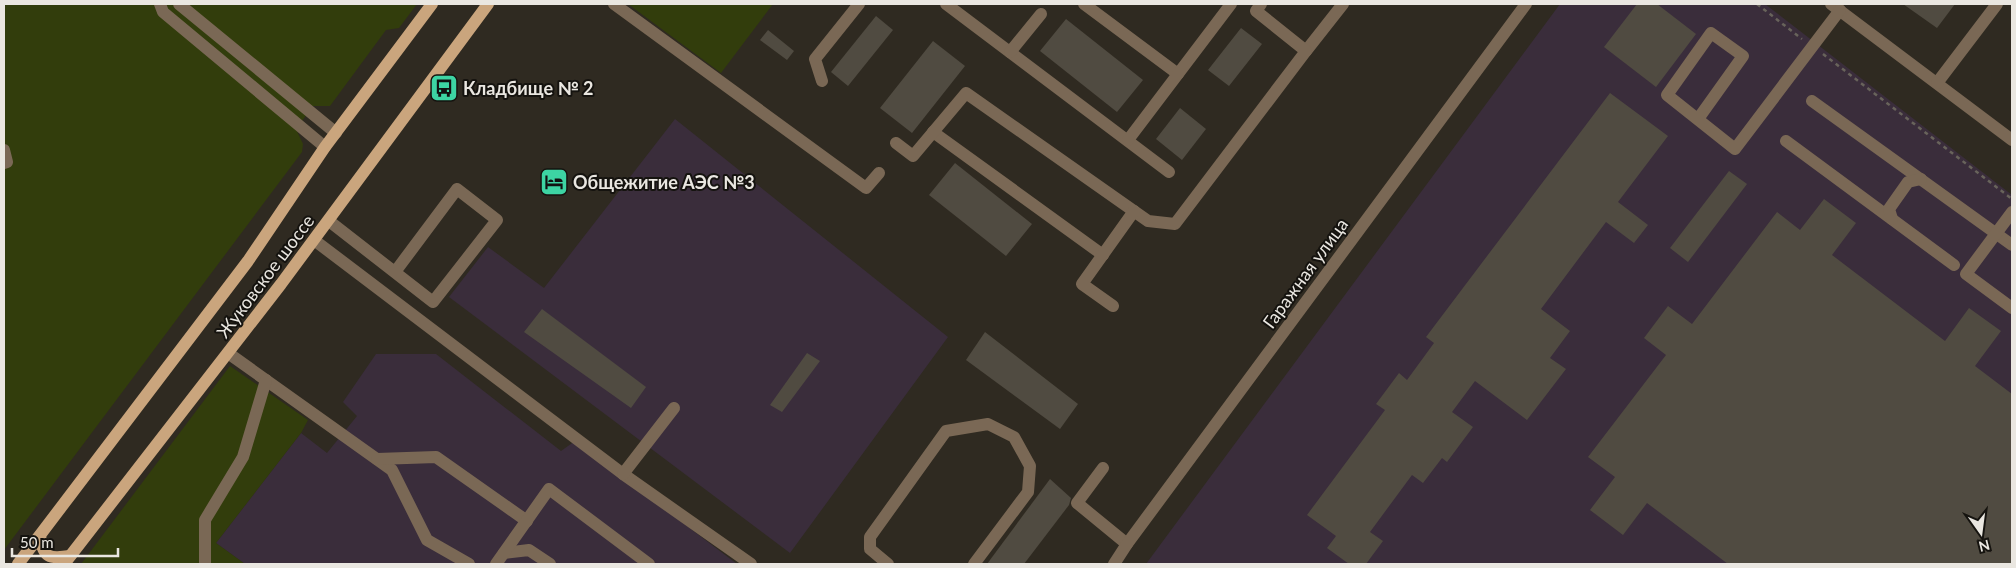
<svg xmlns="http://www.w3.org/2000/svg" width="2016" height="568" viewBox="0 0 2016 568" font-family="Lato,sans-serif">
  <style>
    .industrial { fill: #3a2d3b }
    .green { fill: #323d0c }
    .building { fill: #504b41 }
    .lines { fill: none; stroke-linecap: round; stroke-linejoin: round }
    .path { stroke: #68635b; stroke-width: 2.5; stroke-dasharray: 4 4; stroke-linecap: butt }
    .minor { stroke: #7a6855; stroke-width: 12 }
    .major { stroke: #caa57d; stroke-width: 12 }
    .labels { text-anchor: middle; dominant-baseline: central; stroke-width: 4; stroke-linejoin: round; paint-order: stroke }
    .poi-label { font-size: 18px; font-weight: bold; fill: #eae7e1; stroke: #15130f; text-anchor: start }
    .street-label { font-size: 18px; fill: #eae7e1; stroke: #15130f }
  </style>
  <rect width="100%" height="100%" fill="#2f2a21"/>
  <g class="industrial">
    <polygon points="1560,4 1765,4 2012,195 2012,564 1146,564"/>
    <polygon points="675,119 948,337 790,553 449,297 488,247 544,288"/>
    <polygon points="376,354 436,354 561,451 575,441 737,564 245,564 216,543 301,433 327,453 357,416 343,402"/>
  </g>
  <g class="green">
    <polygon points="4,4 417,4 399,28 386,30 330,106 313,106 296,129 303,144 302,152 4,550"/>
    <polygon points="628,4 773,4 721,73"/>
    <polygon points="230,366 308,420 301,433 216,543 245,564 81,564"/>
  </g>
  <g class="building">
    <polygon points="1637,4 1657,4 1696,34 1656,87 1604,47"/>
    <polygon points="1903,4 1955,4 1937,28"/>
    <polygon points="876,16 893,30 848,86 831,72"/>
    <polygon points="1066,19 1143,80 1117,112 1040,51"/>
    <polygon points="1241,28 1262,44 1229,86 1208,70"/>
    <polygon points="768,30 794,51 787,60 760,40"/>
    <polygon points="933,41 965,66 912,133 880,108"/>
    <polygon points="1610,93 1668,136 1618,202 1648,225 1634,243 1606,222 1541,309 1570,331 1550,358 1566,369 1527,420 1475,381 1452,412 1473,427 1447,462 1442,458 1423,483 1412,475 1370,532 1383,541 1366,564 1349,564 1327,548 1336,536 1307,515 1385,410 1376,404 1399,373 1407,380 1434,343 1426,337"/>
    <polygon points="1180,108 1206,129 1182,160 1156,139"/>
    <polygon points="955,163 1032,224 1006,256 929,195"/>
    <polygon points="1729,171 1747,184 1688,262 1670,248"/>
    <polygon points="1824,199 1856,223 1832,255 1945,341 1969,308 2001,331 1975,366 2012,394 2012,564 1728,564 1647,503 1623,535 1590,510 1615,477 1588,457 1666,355 1644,338 1668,306 1692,324 1777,212 1800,230"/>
    <polygon points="542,309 646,387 631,408 524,332"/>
    <polygon points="985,332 1078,404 1060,429 966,360"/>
    <polygon points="807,353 820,361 782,412 770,405"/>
    <polygon points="1050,479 1071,498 1069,505 1024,564 987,564"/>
  </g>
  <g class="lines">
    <g class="path">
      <polyline points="1757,4 1802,39"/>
      <polyline points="1823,54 2012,199"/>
    </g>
    <g class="minor">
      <polyline points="160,4 163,12 325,147"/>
      <polyline points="179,4 336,133"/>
      <polyline points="614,4 866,188 879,173"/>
      <polyline points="946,4 1169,172"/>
      <polyline points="1084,4 1178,74"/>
      <polyline points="1831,4 2012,140"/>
      <polyline points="1306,51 1343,4"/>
      <polyline points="1010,52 1041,14"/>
      <polyline points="822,81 815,59 859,4"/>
      <polyline points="1937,83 1997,4"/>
      <polyline points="1812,101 2012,245"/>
      <polyline points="1698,119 1743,56 1711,33 1667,95 1735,149 1840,10"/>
      <polyline points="933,132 1103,255"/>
      <polyline points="1128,140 1231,4"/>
      <polyline points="1786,141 1954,265"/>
      <polyline points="896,143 913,156 966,93 1148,221 1175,224 1306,51 1256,11 1261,4"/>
      <polyline points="4,150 7,162 4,163"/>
      <polyline points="2012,212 1966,274 2012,308"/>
      <polyline points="1892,219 1889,209 1908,182 1921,179"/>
      <polyline points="329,221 433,302 497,220 457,189 395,272"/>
      <polyline points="314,240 623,474 751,564"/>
      <polyline points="1113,306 1082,284 1134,211"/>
      <polyline points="228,353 392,470 427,540 469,564"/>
      <polyline points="377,459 436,457 527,521"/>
      <polyline points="1103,468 1077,503 1127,544"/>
      <polyline points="623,474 674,408"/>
      <polyline points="504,553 529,550 550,564"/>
      <polyline points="205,564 205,520 243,457 266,380"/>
      <polyline points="496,564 549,489 649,564"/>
      <polyline points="888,564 870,549 870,537 946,431 988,424 1014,437 1030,466 1028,492 974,564"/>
      <polyline points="1114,564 1127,544 1526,4"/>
    </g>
    <g class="major">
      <path d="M40,536C43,558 49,559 70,556"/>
      <polyline points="18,564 248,261 325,147 432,4"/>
      <polyline points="64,564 281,284 488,4"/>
    </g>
  </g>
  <defs>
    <g id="bus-square" transform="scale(1.4375)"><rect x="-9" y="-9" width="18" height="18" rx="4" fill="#3dd4a3" stroke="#15130f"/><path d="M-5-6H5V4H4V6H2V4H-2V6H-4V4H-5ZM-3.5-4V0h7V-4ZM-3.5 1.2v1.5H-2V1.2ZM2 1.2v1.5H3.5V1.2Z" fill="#111"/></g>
    <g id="hotel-square" transform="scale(1.4375)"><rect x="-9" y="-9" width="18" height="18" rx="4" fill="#3dd4a3" stroke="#15130f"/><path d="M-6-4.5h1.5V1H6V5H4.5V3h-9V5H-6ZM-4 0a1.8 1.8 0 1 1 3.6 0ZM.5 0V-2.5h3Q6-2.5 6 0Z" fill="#111"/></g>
  </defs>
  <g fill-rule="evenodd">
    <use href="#bus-square" x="444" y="88"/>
    <use href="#hotel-square" x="554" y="182"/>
  </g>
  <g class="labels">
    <g class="poi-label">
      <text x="463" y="88">Кладбище № 2</text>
      <text x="573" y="182">Общежитие АЭС №3</text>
    </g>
    <g class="street-label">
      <text transform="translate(1305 273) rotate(-54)">Гаражная улица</text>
      <text transform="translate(265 276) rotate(-53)">Жуковское шоссе</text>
    </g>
  </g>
  <rect width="2016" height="568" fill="none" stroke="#eae7e1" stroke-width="10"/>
  <g transform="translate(1981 533) rotate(166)" stroke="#15130f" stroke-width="4" paint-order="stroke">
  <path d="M0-4L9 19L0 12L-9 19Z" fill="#eae7e1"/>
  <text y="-8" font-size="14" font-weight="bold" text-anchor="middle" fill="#eae7e1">N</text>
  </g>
  <path d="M12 548v8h106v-8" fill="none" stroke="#eae7e1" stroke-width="2.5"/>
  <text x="20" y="548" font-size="15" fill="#eae7e1" stroke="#15130f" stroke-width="4" paint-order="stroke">50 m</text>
</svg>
